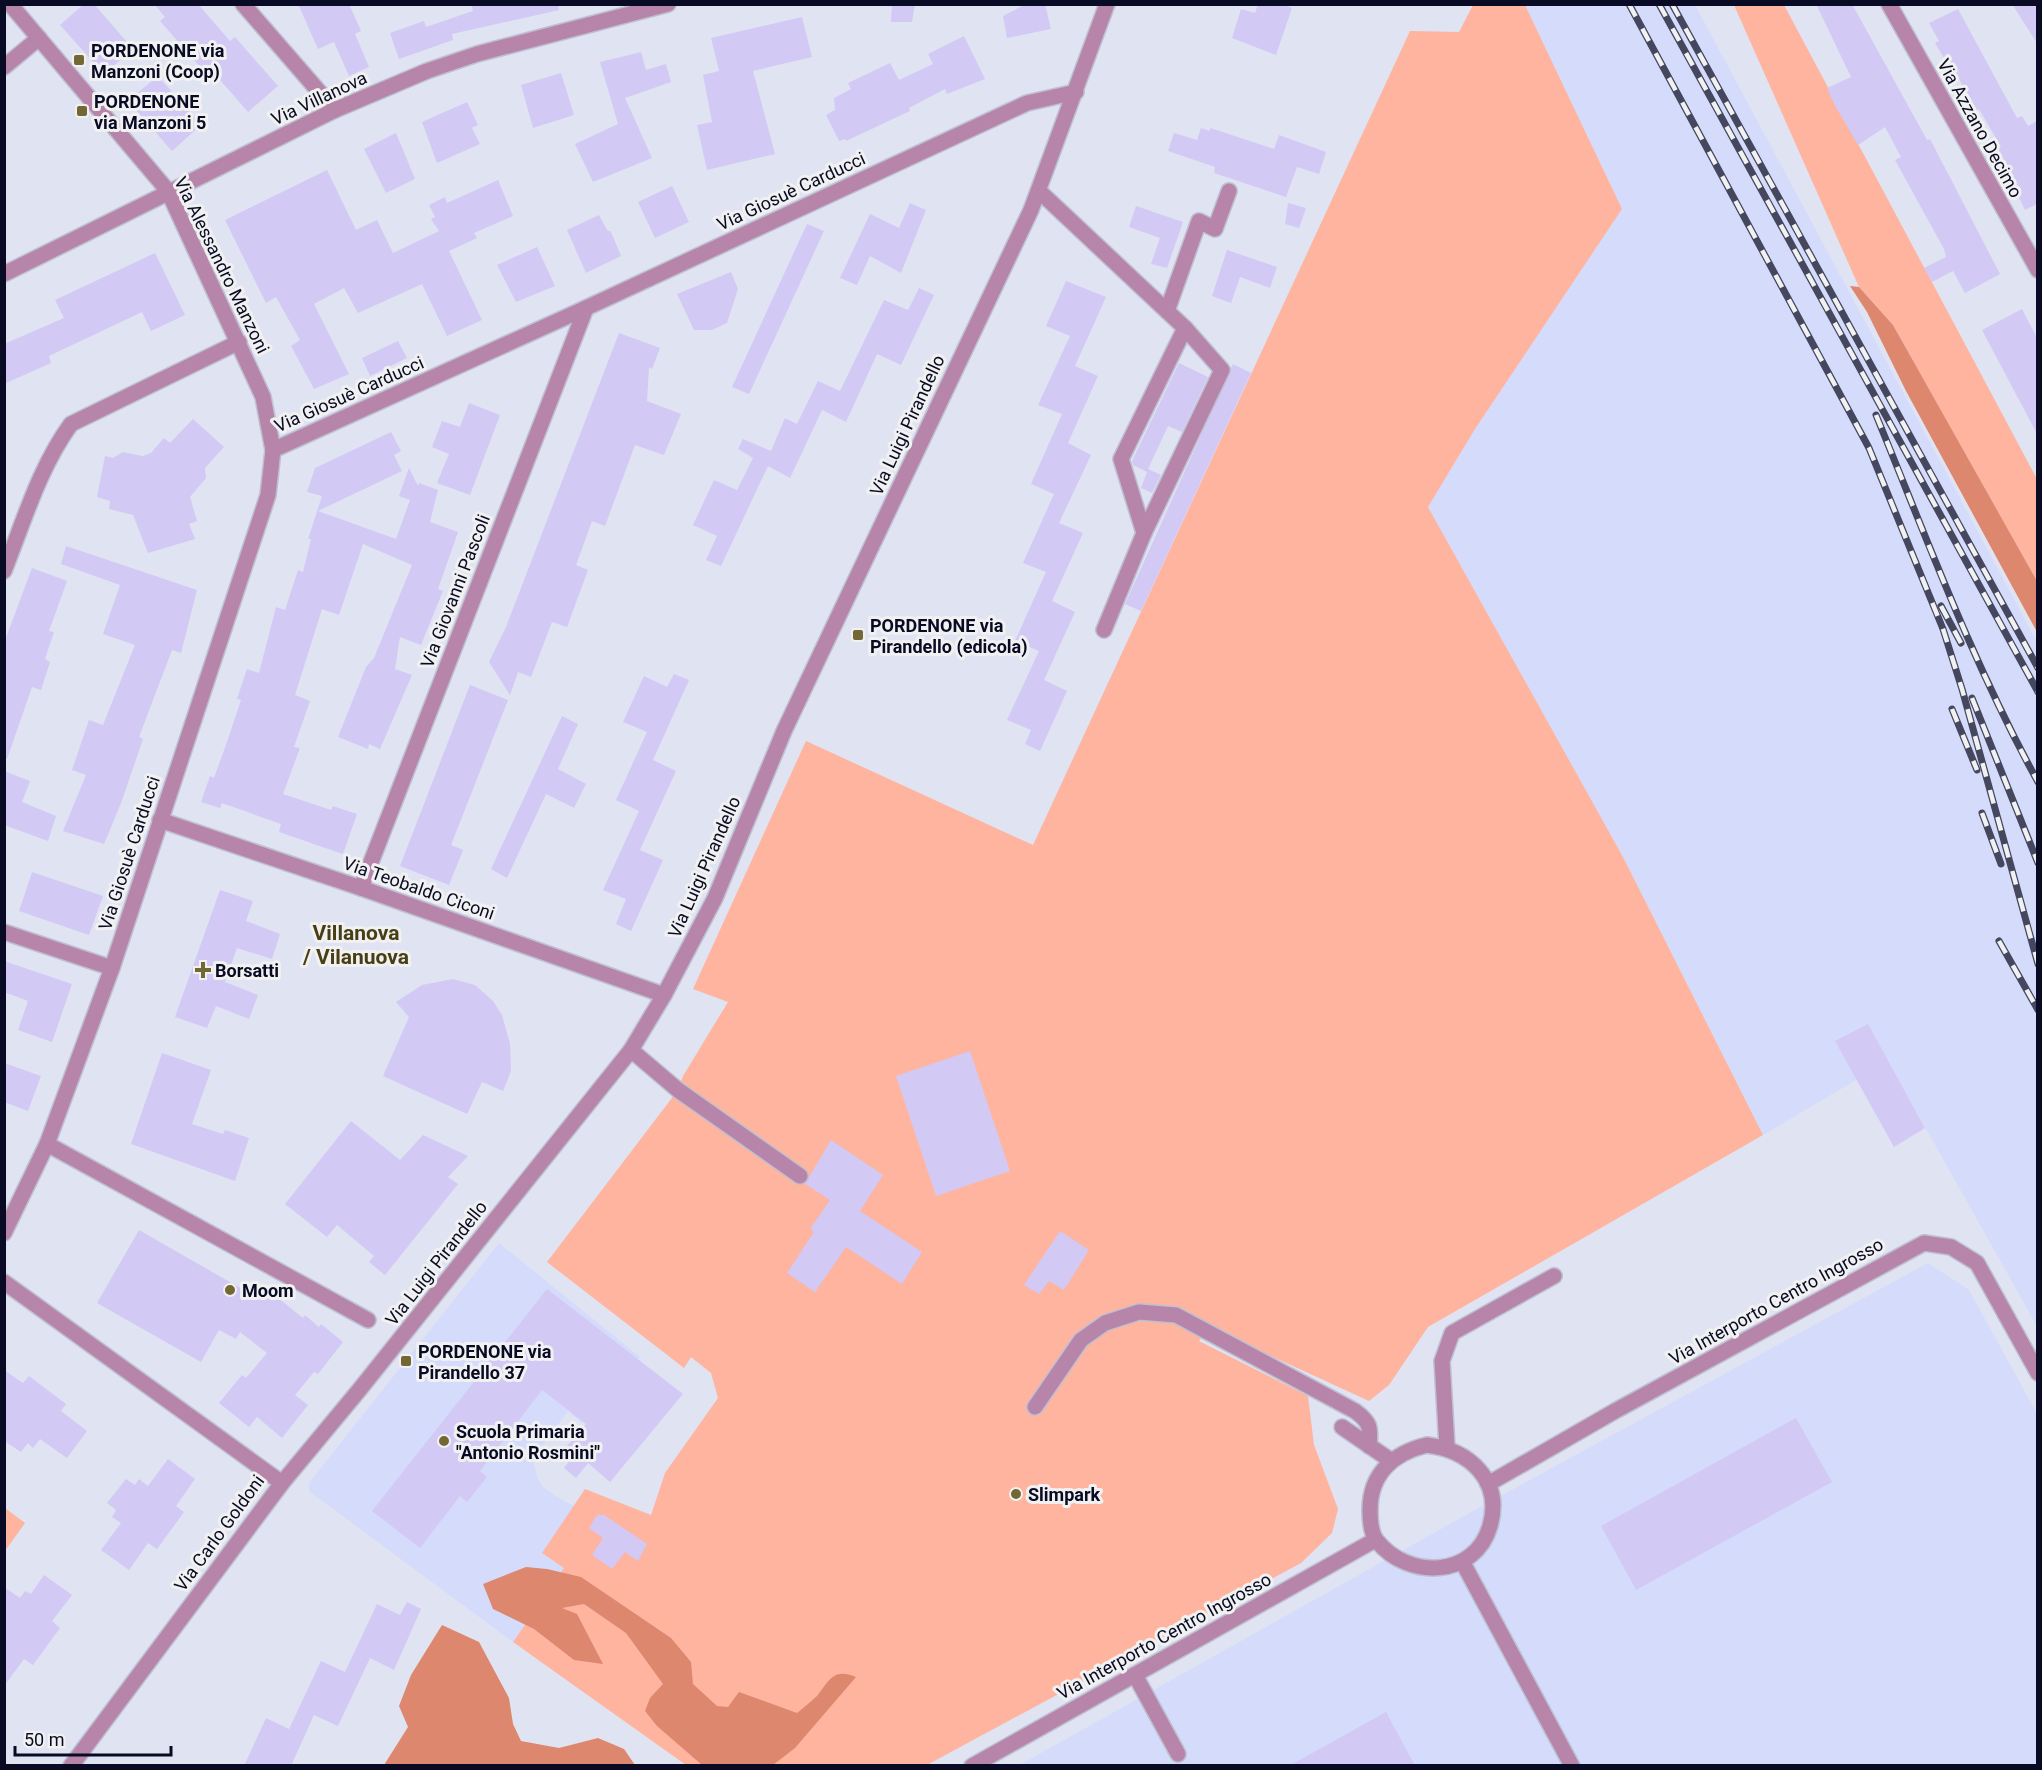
<svg xmlns="http://www.w3.org/2000/svg" width="2042" height="1770" viewBox="0 0 2042 1770" font-family="Roboto,sans-serif">
  <style>
    .built { fill: #d4dbfb }
    .green { fill: #feb49f }
    .forest { fill: #de876f }
    .building { fill: #d3c9f5 }
    .lines { fill: none; stroke-linecap: round; stroke-linejoin: round }
    .minor-casing { stroke: #bec0d1; stroke-width: 18 }
    .minor { stroke: #b685a9; stroke-width: 15 }
    .rail-casing { stroke: #44475d; stroke-width: 7 }
    .rail { stroke: #f1f1f1; stroke-width: 4.5; stroke-dasharray: 14; stroke-linecap: butt }
    .poi-dot { fill: #736734; stroke: #f1f1f1; stroke-width: 2 }
    .labels { text-anchor: middle; dominant-baseline: central; stroke-width: 6; stroke-linejoin: round; paint-order: stroke }
    .poi-label { font-size: 18px; font-weight: bold; fill: #090b24; stroke: #f1f1f1; text-anchor: start }
    .street-label { font-size: 18px; fill: #090b24; stroke: #f1f1f1 }
    .quarter-label { font-size: 21px; font-weight: bold; fill: #483e15; stroke: #f1f1f1 }
  </style>
  <rect width="100%" height="100%" fill="#e0e3f2"/>
  <g class="built">
    <polygon points="1525,5 1695,5 2037,642 2037,1326 1888,1061 1763,1135 1623,857 1428,507 1475,429 1622,209"/>
    <polygon points="499,1243 640,1357 582,1423 568,1411 533,1458 537,1477 542,1486 555,1496 574,1506 542,1553 565,1568 513,1642 309,1491 309,1483"/>
    <polygon points="1928,1263 1969,1290 2037,1414 2037,1765 1018,1766 1475,1510"/>
  </g>
  <g class="green">
    <polygon points="1473,5 1525,5 1622,209 1475,429 1428,507 1623,857 1763,1135 1428,1327 1389,1385 1369,1401 1208,1327 1199,1341 1308,1396 1314,1445 1338,1509 1332,1533 1301,1563 927,1765 686,1765 513,1642 564,1568 542,1553 585,1489 651,1515 665,1473 718,1398 711,1373 691,1357 684,1368 547,1262 678,1090 683,1076 728,1002 693,989 806,741 1033,845 1410,31 1459,32"/>
    <polygon points="1734,5 1784,5 2037,479 2037,581 1893,325 1859,287"/>
    <polygon points="5,1508 25,1523 5,1551"/>
  </g>
  <g class="forest">
    <polygon points="1850,286 1859,287 1893,325 2037,581 2037,632 1906,391 1867,312"/>
    <path d="M526,1567L547,1569L581,1577L671,1638L691,1662L693,1684L717,1706L728,1707L739,1692L797,1713C804,1707 811,1702 817,1696C829,1681 833,1667 856,1677L795,1748L773,1765H702L657,1726L645,1711L650,1698L663,1684L626,1633L584,1604L562,1608L577,1614L603,1664L574,1660L534,1629L493,1609L483,1584Z"/>
    <polygon points="442,1625 479,1642 509,1698 513,1724 521,1741 559,1748 598,1738 624,1749 635,1765 384,1765 408,1727 399,1706 411,1675"/>
  </g>
  <g class="building">
    <polygon points="84,4 94,4 133,49 104,74 60,25"/>
    <polygon points="154,4 198,4 230,41 235,37 278,86 248,112 207,65 202,69 160,21 165,17"/>
    <polygon points="298,4 349,4 361,31 355,34 369,67 349,76 334,42 318,49"/>
    <polygon points="471,4 558,4 559,10 452,34 453,40 399,59 390,33 424,21 426,27 473,11"/>
    <polygon points="892,4 915,4 912,22 891,22"/>
    <polygon points="1026,4 1045,4 1051,29 1007,38 1003,16"/>
    <polygon points="1258,4 1282,4 1292,8 1276,55 1232,38 1241,9 1255,13"/>
    <polygon points="1816,4 1852,4 1927,140 1930,139 2000,274 1965,293 1953,271 1932,282 1924,268 1946,257 1944,249 1895,160 1901,157 1885,127 1858,145 1834,104 1827,88 1851,77"/>
    <polygon points="2012,4 2037,4 2037,43"/>
    <polygon points="1958,9 2017,118 2022,116 2028,126 2037,121 2037,204 2025,210 2012,183 2015,181 1998,149 2001,147 1979,109 1973,113 1965,98 1968,96 1947,56 1944,58 1935,43 1939,41 1929,23"/>
    <polygon points="802,17 812,57 753,71 775,154 707,170 697,125 712,122 703,75 719,71 711,38"/>
    <polygon points="964,36 985,79 947,94 945,89 909,108 910,111 846,141 845,139 839,141 826,115 835,110 834,98 851,89 848,83 890,63 899,80 933,64 928,54"/>
    <polygon points="641,52 646,70 666,64 671,82 625,98 652,158 593,182 575,144 618,124 600,62"/>
    <polygon points="561,73 574,115 533,128 521,85"/>
    <polygon points="158,76 201,125 172,151 128,101"/>
    <polygon points="467,102 478,125 472,128 480,144 437,163 422,122"/>
    <polygon points="1201,128 1210,131 1210,128 1274,149 1279,135 1326,152 1319,174 1297,167 1286,197 1214,173 1215,167 1168,151 1174,133 1197,140"/>
    <polygon points="396,133 415,179 386,193 364,149"/>
    <polygon points="327,170 356,230 377,220 393,253 439,231 431,219 435,217 429,205 445,197 447,203 498,180 513,216 474,233 477,238 449,251 482,320 447,336 422,284 358,313 344,288 314,304 349,374 314,389 291,346 300,340 276,297 266,303 225,220"/>
    <polygon points="672,186 689,222 655,238 638,202"/>
    <polygon points="910,203 926,210 901,273 870,256 857,285 840,278 870,214 899,228"/>
    <polygon points="1288,203 1306,208 1299,228 1285,224"/>
    <polygon points="1136,206 1183,222 1167,268 1151,264 1160,238 1129,227"/>
    <polygon points="599,215 607,230 611,232 621,256 586,273 567,230"/>
    <polygon points="807,224 824,231 749,394 732,387"/>
    <polygon points="537,247 555,286 516,302 497,265"/>
    <polygon points="1227,250 1277,267 1270,288 1240,277 1231,303 1212,296"/>
    <polygon points="155,253 185,315 151,331 142,312 49,356 51,363 4,384 4,344 64,318 55,300"/>
    <polygon points="731,272 738,289 727,323 712,330 694,330 677,294"/>
    <polygon points="1066,281 1106,297 1075,366 1098,376 1068,443 1091,455 1059,523 1083,533 1052,601 1075,612 1044,680 1067,691 1040,751 1025,744 1031,730 1007,720 1039,651 1015,641 1046,572 1023,563 1054,494 1031,484 1062,414 1038,405 1070,336 1046,326"/>
    <polygon points="919,288 934,295 901,365 877,354 846,422 822,410 790,478 768,466 721,566 706,560 717,536 693,525 714,480 737,490 753,458 738,449 743,439 771,451 785,418 797,424 818,381 840,391 884,300 908,310"/>
    <polygon points="2022,309 2037,338 2037,434 1982,330"/>
    <polygon points="619,333 660,348 652,369 649,367 647,401 681,414 664,455 635,445 605,526 592,521 576,565 588,570 567,627 552,622 531,677 518,672 510,695 489,662 506,627"/>
    <polygon points="398,341 407,358 370,376 362,358"/>
    <polygon points="1179,363 1208,377 1182,432 1168,426 1148,469 1161,475 1152,493 1141,488 1147,472 1133,465 1132,461"/>
    <polygon points="1233,364 1251,373 1141,611 1125,604"/>
    <polygon points="469,403 500,415 470,495 437,483 449,454 432,447 442,421 460,427"/>
    <polygon points="193,419 224,447 205,468 206,478 190,497 197,521 189,524 195,539 148,553 133,515 109,509 110,501 97,497 105,456 113,458 123,452 143,456 151,453 164,438 170,443"/>
    <polygon points="391,432 401,451 394,455 402,471 318,511 396,539 410,500 399,496 409,468 418,486 419,483 438,490 430,522 458,532 438,589 443,591 421,645 400,637 395,669 412,675 380,749 369,744 368,749 338,737 366,667 374,658 412,565 363,544 339,615 322,609 295,695 310,701 294,747 300,748 283,794 331,810 333,806 357,814 343,854 279,832 281,824 222,803 220,808 201,802 210,776 214,778 227,742 241,700 237,699 247,669 259,673 276,607 285,610 298,570 303,572 311,539 308,539 322,496 307,492 315,468"/>
    <polygon points="66,546 197,590 181,653 172,650 139,737 143,739 121,803 104,844 63,831 86,775 72,770 89,720 103,725 135,645 103,634 120,585 61,564"/>
    <polygon points="32,568 67,581 49,631 54,632 45,659 50,662 41,690 32,687 7,759 4,758 4,643"/>
    <polygon points="674,674 689,680 653,760 676,771 640,850 663,860 631,931 616,924 626,899 603,890 639,811 616,800 647,732 623,722 644,676 667,687"/>
    <polygon points="470,685 508,700 451,845 463,850 449,885 400,866"/>
    <polygon points="562,716 578,724 558,769 586,784 574,808 546,794 507,878 491,869"/>
    <polygon points="4,771 30,781 22,802 56,816 48,841 4,825"/>
    <polygon points="32,872 103,896 89,935 19,911"/>
    <polygon points="220,890 253,901 246,921 280,934 272,959 237,948 225,982 258,995 249,1019 216,1006 207,1028 175,1017"/>
    <polygon points="4,961 72,984 52,1042 18,1030 28,1001 4,992"/>
    <polygon points="453,979 475,985 493,1001 502,1015 510,1044 511,1071 503,1091 482,1082 467,1114 383,1076 409,1017 396,1002 422,985"/>
    <polygon points="1868,1024 1925,1128 1894,1147 1835,1041"/>
    <polygon points="970,1051 1010,1171 936,1196 896,1076"/>
    <polygon points="162,1053 211,1070 192,1124 223,1134 225,1130 249,1138 235,1181 131,1144"/>
    <polygon points="4,1063 41,1076 28,1111 4,1102"/>
    <polygon points="351,1121 400,1160 423,1135 468,1156 448,1177 458,1184 385,1275 369,1262 374,1256 337,1225 327,1237 285,1204"/>
    <polygon points="831,1140 883,1175 860,1211 922,1252 902,1284 846,1247 815,1292 787,1273 814,1232 810,1229 830,1200 805,1184"/>
    <polygon points="139,1230 242,1289 246,1283 265,1293 267,1289 303,1318 305,1315 319,1327 321,1324 343,1342 318,1374 314,1372 295,1395 308,1405 282,1438 257,1417 249,1427 219,1403 242,1375 246,1378 267,1353 240,1332 236,1339 219,1330 201,1362 97,1303"/>
    <polygon points="1060,1231 1089,1250 1064,1290 1049,1281 1039,1294 1024,1285"/>
    <polygon points="547,1289 683,1394 610,1482 588,1463 576,1478 564,1468 575,1453 567,1446 586,1424 542,1390 480,1471 487,1477 467,1502 460,1496 420,1548 372,1511"/>
    <polygon points="4,1370 23,1383 29,1376 66,1404 61,1411 87,1431 67,1458 40,1439 33,1448 28,1443 21,1452 4,1441"/>
    <polygon points="1796,1418 1832,1482 1636,1590 1601,1526"/>
    <polygon points="168,1459 195,1479 176,1506 184,1512 157,1549 148,1543 129,1570 101,1550 121,1523 112,1517 116,1510 107,1503 126,1479 135,1485 139,1479 148,1486"/>
    <polygon points="597,1515 604,1515 647,1544 638,1561 625,1552 612,1569 592,1555 603,1538 589,1528"/>
    <polygon points="44,1575 72,1595 52,1621 60,1628 33,1665 24,1659 4,1686 4,1587 20,1598 25,1591 31,1594"/>
    <polygon points="407,1602 421,1609 394,1670 370,1658 338,1726 314,1715 291,1766 244,1766 266,1718 289,1729 321,1661 345,1672 377,1604 400,1615"/>
    <polygon points="1386,1712 1415,1766 1289,1766"/>
  </g>
  <g class="lines">
    <g class="minor-casing">
      <g id="minor">
        <polyline points="243,4 335,110"/>
        <polyline points="1889,4 2038,270"/>
        <polyline points="4,67 39,38"/>
        <polyline points="1039,191 1185,328 1121,459 1144,533 1104,630"/>
        <polyline points="4,274 335,110 427,71 477,54 668,4"/>
        <polyline points="1167,311 1199,221 1215,229 1229,191"/>
        <polyline points="273,450 586,308 1027,103 1076,92"/>
        <polyline points="1144,533 1222,370 1185,328"/>
        <path d="M4,571C24,521 39,468 71,424L239,342"/>
        <polyline points="160,820 361,888 664,995"/>
        <polyline points="361,888 586,308"/>
        <polyline points="4,932 112,968"/>
        <polyline points="631,1050 678,1090 800,1176"/>
        <polyline points="47,1144 368,1320"/>
        <polyline points="4,1233 47,1144 112,968 268,495 273,450 263,397 168,191 10,4"/>
        <polyline points="4,1282 282,1483"/>
        <path d="M1035,1407L1081,1340L1105,1323L1139,1312L1176,1315L1355,1411C1370,1422 1371,1427 1369,1446"/>
        <polyline points="1342,1427 1390,1460"/>
        <path d="M1427,1445C1469,1450 1503,1480 1490,1526C1475,1578 1408,1580 1377,1541C1371,1534 1370,1519 1370,1510C1370,1474 1393,1453 1427,1445Z"/>
        <polyline points="1447,1447 1442,1361 1452,1333 1554,1276"/>
        <polyline points="1488,1484 1615,1411 1924,1243 1951,1247 1977,1263 2038,1373"/>
        <polyline points="1463,1563 1572,1766"/>
        <polyline points="1135,1675 1178,1754"/>
        <polyline points="71,1766 282,1483 360,1389 631,1050 664,995 715,898 784,731 1031,210 1107,4"/>
        <polyline points="972,1766 1375,1540"/>
      </g>
    </g>
    <use href="#minor" class="minor"/>
    <g class="rail-casing">
      <g id="rail">
        <polyline points="1629,4 1869,448 1943,629 1962,689 2038,964"/>
        <polyline points="1659,4 2038,692"/>
        <polyline points="1672,4 2038,668"/>
        <path d="M1876,415C1927,539 1973,664 2038,782"/>
        <polyline points="1941,606 1961,643"/>
        <polyline points="1972,698 2038,863"/>
        <polyline points="1952,709 1977,770"/>
        <polyline points="1982,813 2001,864"/>
        <polyline points="1999,941 2038,1010"/>
      </g>
    </g>
    <use href="#rail" class="rail"/>
  </g>
  <g class="poi-dot">
    <rect x="73" y="54" width="12" height="12" rx="3"/>
    <rect x="76" y="105" width="12" height="12" rx="3"/>
    <rect x="852" y="629" width="12" height="12" rx="3"/>
    <path d="M200 961h6v6h6v6h-6v6h-6v-6h-6v-6h6z"/>
    <circle cx="230" cy="1290" r="6"/>
    <rect x="400" y="1355" width="12" height="12" rx="3"/>
    <circle cx="444" cy="1441" r="6"/>
    <circle cx="1016" cy="1494" r="6"/>
  </g>
  <g class="labels">
    <g class="poi-label">
      <text x="91" y="50">PORDENONE via<tspan x="91" dy="21">Manzoni (Coop)</tspan></text>
      <text x="94" y="101">PORDENONE<tspan x="94" dy="21">via Manzoni 5</tspan></text>
      <text x="870" y="625">PORDENONE via<tspan x="870" dy="21">Pirandello (edicola)</tspan></text>
      <text x="215" y="970">Borsatti</text>
      <text x="242" y="1290">Moom</text>
      <text x="418" y="1351">PORDENONE via<tspan x="418" dy="21">Pirandello 37</tspan></text>
      <text x="456" y="1431">Scuola Primaria<tspan x="456" dy="21">"Antonio Rosmini"</tspan></text>
      <text x="1028" y="1494">Slimpark</text>
    </g>
    <g class="street-label">
      <text transform="translate(319 98) rotate(-25)">Via Villanova</text>
      <text transform="translate(1980 128) rotate(61)">Via Azzano Decimo</text>
      <text transform="translate(791 191) rotate(-25)">Via Giosuè Carducci</text>
      <text transform="translate(222 265) rotate(64)">Via Alessandro Manzoni</text>
      <text transform="translate(349 394) rotate(-24)">Via Giosuè Carducci</text>
      <text transform="translate(907 425) rotate(-65)">Via Luigi Pirandello</text>
      <text transform="translate(455 591) rotate(-69)">Via Giovanni Pascoli</text>
      <text transform="translate(129 853) rotate(-72)">Via Giosuè Carducci</text>
      <text transform="translate(704 867) rotate(-66)">Via Luigi Pirandello</text>
      <text transform="translate(419 888) rotate(19)">Via Teobaldo Ciconi</text>
      <text transform="translate(436 1263) rotate(-52)">Via Luigi Pirandello</text>
      <text transform="translate(1776 1301) rotate(-29)">Via Interporto Centro Ingrosso</text>
      <text transform="translate(219 1533) rotate(-54)">Via Carlo Goldoni</text>
      <text transform="translate(1164 1636) rotate(-29)">Via Interporto Centro Ingrosso</text>
    </g>
    <g class="quarter-label">
      <text x="356" y="933">Villanova<tspan x="356" dy="24">/ Vilanuova</tspan></text>
    </g>
  </g>
  <rect width="2042" height="1770" fill="none" stroke="#090b24" stroke-width="12"/>
  <path d="M15 1746v9h156v-9" fill="none" stroke="#090b24" stroke-width="3"/>
  <text x="24" y="1746" font-size="18" fill="#090b24" stroke="#f1f1f1" stroke-width="4.5" paint-order="stroke">50 m</text>
</svg>
